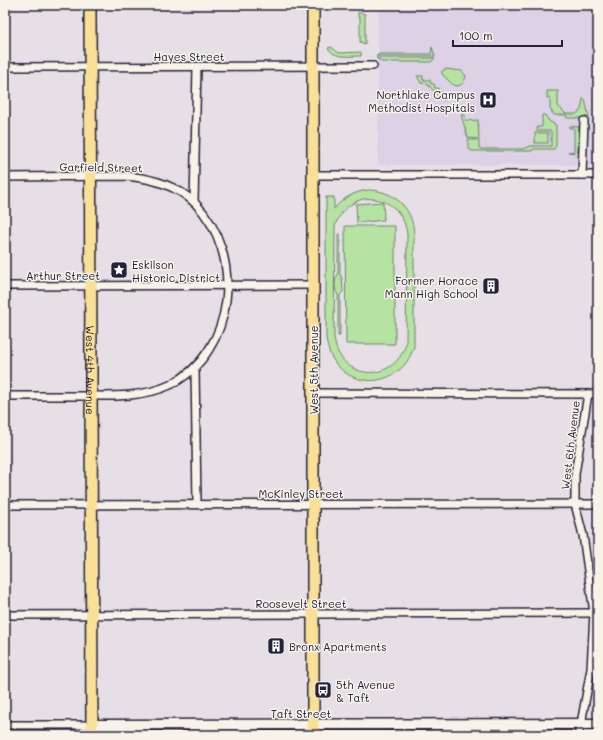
<svg xmlns="http://www.w3.org/2000/svg" width="603" height="740" viewBox="0 0 603 740" font-family="Mali,sans-serif">
  <style>
    .built { fill: #dcd1e5 }
    .green { fill: #b6e3a1; stroke: #6c826e; fill-rule: evenodd }
    .lines { fill: none; stroke-linecap: round; stroke-linejoin: round }
    .street-casing { stroke: #22223b; stroke-width: 10 }
    .secondary-casing { stroke: #22223b; stroke-width: 13 }
    .primary-casing { stroke: #22223b; stroke-width: 14 }
    .street { stroke: #f7f3e8; stroke-width: 7 }
    .secondary { stroke: #f7f3e8; stroke-width: 10 }
    .primary { stroke: #fadf96; stroke-width: 11 }
    .labels { text-anchor: middle; dominant-baseline: central; stroke-width: 3; stroke-linejoin: round; paint-order: stroke }
    .street-label { font-size: 11px; fill: #22223b; stroke: #f7f3e8 }
    .poi-label { font-size: 11px; fill: #22223b; stroke: #f7f3e8; text-anchor: start }
  </style>
  <rect width="100%" height="100%" fill="#e7dfe6"/>
  <filter id="ink" filterUnits="userSpaceOnUse"><feTurbulence type="fractalNoise" baseFrequency=".025" numOctaves="2"/><feDisplacementMap in="SourceGraphic" scale="8" xChannelSelector="R" yChannelSelector="G"/><feConvolveMatrix kernelMatrix="1 2 1 2 8 2 1 2 1" color-interpolation-filters="sRGB"/></filter>
  <g filter="url(#ink)">
    <rect class="built" x="378" y="5" width="220" height="160"/>
    <g class="green">
      <polygon points="358,12 365,14 365,44 360,42 360,17 358,17"/>
      <path d="M331,47L339,53L361,52V56C349,56 335,59 328,48Z"/>
      <polygon points="432,47 435,56 376,56 380,54 431,54"/>
      <polygon points="376,58 435,58 431,62 382,62"/>
      <polygon points="445,69 462,71 466,76 464,82 459,86 453,85 442,74 442,71"/>
      <polygon points="417,76 423,76 423,80 430,80 431,84 434,84 435,88 438,88 439,92 442,92 443,96 446,96 444,101 427,84 421,83"/>
      <polygon points="547,91 558,91 558,106 566,114 576,114 581,110 583,99 585,99 589,118 567,118 566,115 554,115 550,109 550,98 547,98"/>
      <polygon points="461,115 465,115 466,121 478,120 479,139 468,138"/>
      <polygon points="542,115 545,115 549,121 556,125 556,146 554,149 533,149 532,151 472,151 469,149 468,140 479,140 479,148 481,149 523,149 531,146 551,146 551,131 537,131 537,127 542,127"/>
      <polygon points="570,126 579,127 578,151 576,153 568,152 574,151 574,128 569,128"/>
      <rect x="535" y="133" width="13" height="10"/>
      <path d="M368,190C394,190 413,208 414,234V347C398,397 330,389 326,337V197H334V209C343,198 354,192 368,190ZM363,199C386,196 405,211 407,235L406,344C393,386 337,380 334,336L335,226C340,212 349,203 363,199Z"/>
      <polygon points="383,202 384,220 357,223 356,204"/>
      <polygon points="345,226 395,226 395,344 346,344"/>
      <path d="M338,234H340V274L342,278L343,292L340,295V336H338V295C334,290 334,280 338,274Z"/>
    </g>
    <g class="lines">
      <g class="street-casing">
        <g id="street">
          <polyline points="5,67 373,66"/>
          <polyline points="313,175 598,175"/>
          <polyline points="582,175 584,121"/>
          <path d="M5,177L126,176C151,178 176,185 195,203C245,254 236,352 170,385C142,398 108,396 78,396C53,396 29,396 5,396"/>
          <polyline points="194,202 197,67"/>
          <polyline points="5,286 313,285"/>
          <polyline points="195,368 197,504"/>
          <polyline points="313,393 598,394"/>
          <polyline points="5,505 598,504"/>
          <polyline points="5,615 598,613"/>
          <polyline points="5,725 92,725"/>
          <polyline points="578,735 581,724 591,669 594,613 583,535 575,504 575,474 588,394"/>
        </g>
      </g>
      <g class="secondary-casing">
        <polyline id="secondary" points="92,725 598,724"/>
      </g>
      <g class="primary-casing">
        <g id="primary">
          <path id="s1" d="M90,5L92,735"/>
          <polyline points="313,5 313,735"/>
        </g>
      </g>
      <use href="#street" class="street"/>
      <use href="#secondary" class="secondary"/>
      <use href="#primary" class="primary"/>
    </g>
  </g>
  <defs>
    <g id="hospital-square" transform="scale(0.9)"><rect x="-9" y="-9" width="18" height="18" rx="4" fill="#22223b" stroke="#f7f3e8"/><path d="M-5-5h3v3.5h4V-5h3V5h-3V1.5h-4V5h-3Z" fill="#fff"/></g>
    <g id="sight-square" transform="scale(0.9)"><rect x="-9" y="-9" width="18" height="18" rx="4" fill="#22223b" stroke="#f7f3e8"/><path d="M0-6L1.8-2.2L6-1.7L2.9 1.2L3.7 5.4L0 3.3L-3.7 5.4L-2.9 1.2L-6-1.7L-1.8-2.2Z" fill="#fff"/></g>
    <g id="building-square" transform="scale(0.9)"><rect x="-9" y="-9" width="18" height="18" rx="4" fill="#22223b" stroke="#f7f3e8"/><path d="M-4-6H4V6H1V3H-1V6H-4ZM-2.5-4.3h1.7v1.8h-1.7ZM.8-4.3h1.7v1.8H.8ZM-2.5-1h1.7V.8h-1.7ZM.8-1h1.7V.8H.8Z" fill="#fff"/></g>
    <g id="bus-square" transform="scale(0.9)"><rect x="-9" y="-9" width="18" height="18" rx="4" fill="#22223b" stroke="#f7f3e8"/><path d="M-5-6H5V4H4V6H2V4H-2V6H-4V4H-5ZM-3.5-4V0h7V-4ZM-3.5 1.2v1.5H-2V1.2ZM2 1.2v1.5H3.5V1.2Z" fill="#fff"/></g>
  </defs>
  <g fill-rule="evenodd">
    <use href="#hospital-square" x="488" y="100"/>
    <use href="#sight-square" x="119" y="270"/>
    <use href="#building-square" x="491" y="286"/>
    <use href="#building-square" x="276" y="646"/>
    <use href="#bus-square" x="323" y="690"/>
  </g>
  <g class="labels">
    <g class="street-label">
      <text x="189" y="56">Hayes Street</text>
      <text transform="translate(101 167) rotate(1)">Garfield Street</text>
      <text x="63" y="275">Arthur Street</text>
      <text stroke="none"><textPath href="#s1" startOffset="365">West 4th Avenue</textPath></text>
      <text transform="translate(313 370) rotate(-90)">West 5th Avenue</text>
      <text transform="translate(570 445) rotate(-83)">West 6th Avenue</text>
      <text x="301" y="493">McKinley Street</text>
      <text x="301" y="603">Roosevelt Street</text>
      <text x="301" y="713">Taft Street</text>
    </g>
    <g class="poi-label">
      <text x="475" y="94" text-anchor="end">Northlake Campus<tspan x="475" dy="13">Methodist Hospitals</tspan></text>
      <text x="132" y="264">Eskilson<tspan x="132" dy="13">Historic District</tspan></text>
      <text x="478" y="280" text-anchor="end">Former Horace<tspan x="478" dy="13">Mann High School</tspan></text>
      <text x="289" y="646">Bronx Apartments</text>
      <text x="336" y="684">5th Avenue<tspan x="336" dy="13">&amp; Taft</tspan></text>
    </g>
  </g>
  <rect width="603" height="740" fill="none" stroke="#f7f3e8" stroke-width="20"/>
  <rect x="10" y="10" width="583" height="720" fill="none" stroke="#22223b" stroke-width="1.5" filter="url(#ink)"/>
  <path d="M453 40v6h109v-6" fill="none" stroke="#22223b" stroke-width="2"/>
  <text x="459" y="40" font-size="12" fill="#22223b" stroke="#f7f3e8" stroke-width="3" paint-order="stroke">100 m</text>
</svg>
